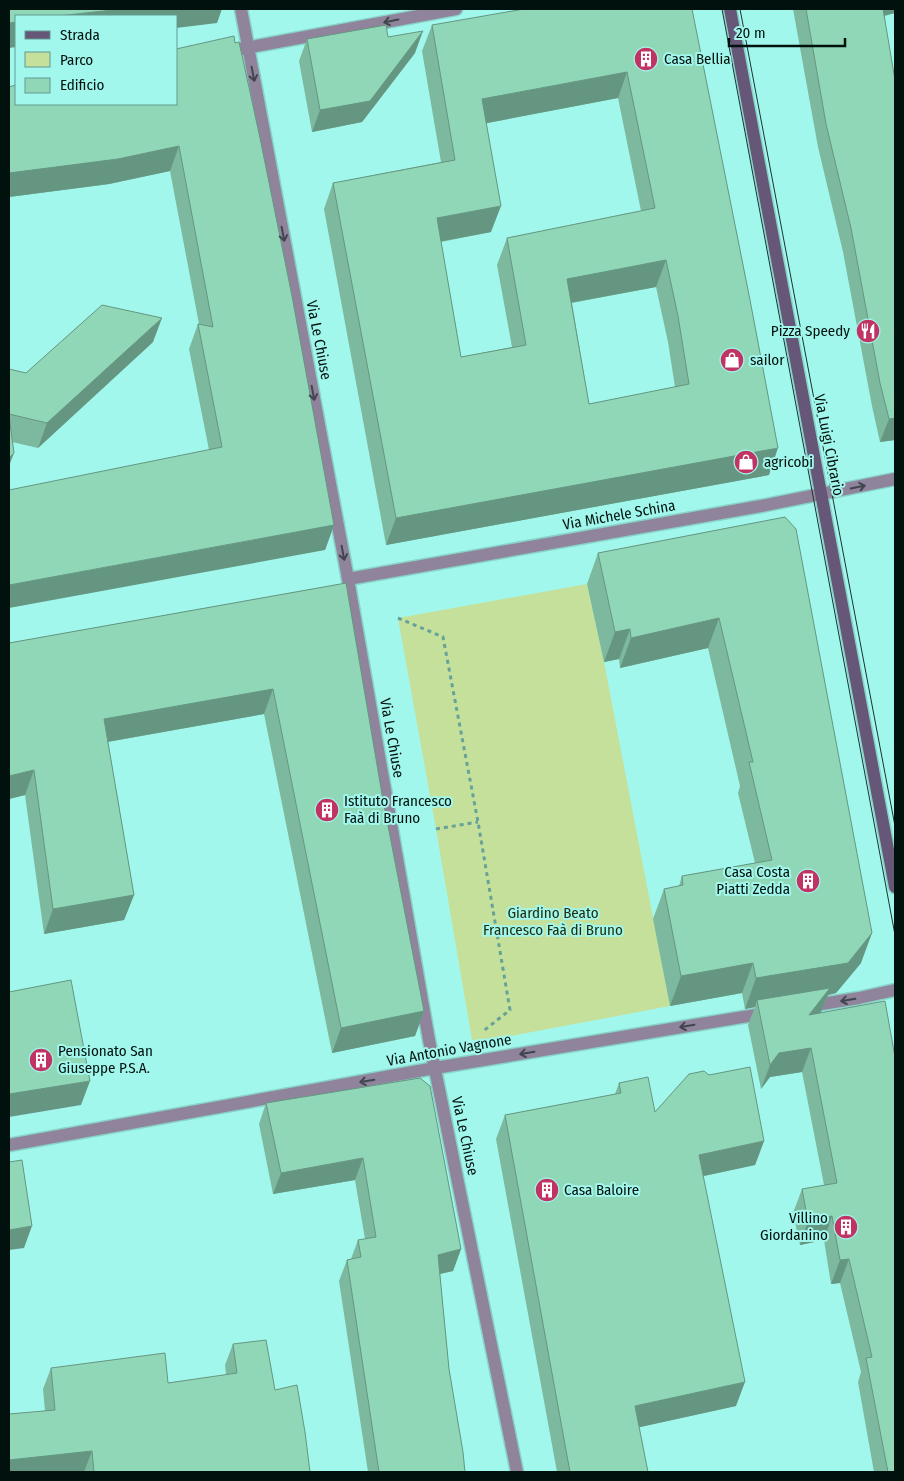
<svg xmlns="http://www.w3.org/2000/svg" width="904" height="1481" viewBox="0 0 904 1481" font-family="'Fira Sans Condensed',sans-serif">
  <style>
    .green { fill: #c5e09a }
    .lines { fill: none; stroke-linecap: round; stroke-linejoin: round }
    .street-casing { stroke: #88d2c8; stroke-width: 15 }
    .secondary-casing { stroke: #88d2c8; stroke-width: 15 }
    .path { stroke: #66a29a; stroke-width: 3; stroke-dasharray: 4 4; stroke-linecap: butt }
    .street { stroke: #8f849c; stroke-width: 12 }
    .secondary { stroke: #665678; stroke-width: 12 }
    .tram { stroke: #193430; stroke-width: 1 }
    .wall { fill: #7cb99e; fill-rule: evenodd }
    .shaded-wall { fill: #659681 }
    .building { fill: #90d7b8; stroke: #659681; fill-rule: evenodd }
    .oneway { stroke: #40454e }
    .labels { text-anchor: middle; dominant-baseline: central; stroke-width: 4; stroke-linejoin: round; paint-order: stroke }
    .poi-label { font-size: 15px; fill: #00110e; stroke: #a2f7ec; text-anchor: start }
    .street-label { font-size: 15px; fill: #00110e; stroke: #a2f7ec }
    .park-label { font-size: 15px; fill: #232e0c; stroke: #a2f7ec }
  </style>
  <rect width="100%" height="100%" fill="#a2f7ec"/>
  <polygon class="green" points="587,584 604,662 670,1006 506,1037 472,1040 436,829 398,618"/>
  <g class="lines">
    <g class="street-casing">
      <g id="street">
        <polyline points="241,9 348,579 429,1040 517,1472"/>
        <polyline points="240,49 456,9"/>
        <polyline points="348,579 761,506 895,479"/>
        <polyline points="809,1006 859,998 895,990"/>
        <polyline points="9,1145 435,1068 767,1013"/>
      </g>
    </g>
    <g class="secondary-casing">
      <polyline id="secondary" points="730,9 895,887"/>
    </g>
    <g class="path">
      <polyline points="398,618 443,637 478,822 510,1010 482,1032"/>
      <polyline points="436,829 478,822"/>
    </g>
    <use href="#street" class="street"/>
    <use href="#secondary" class="secondary"/>
    <g class="tram">
      <polyline points="722,9 895,935"/>
      <polyline points="740,9 895,826"/>
    </g>
  </g>
  <g class="wall">
    <path d="M692,9L769,475L386,545L324,209L333,183L441,162L422,51L432,25ZM618,98L641,211L507,238L497,265L512,347L461,357L441,242L491,232L486,123ZM656,287L668,342L675,387L589,404L572,303Z"/>
    <polygon points="793,9 895,9 895,13 885,16 895,440 880,442 872,406 843,252 818,147"/>
    <polygon points="388,37 415,53 362,122 312,132 299,61 307,39"/>
    <polygon points="9,87 176,104 334,525 325,550 209,450 189,349 198,324 199,324 170,171 109,184 9,197"/>
    <polygon points="153,342 38,448 12,442 9,466 9,369 26,373"/>
    <polygon points="785,517 861,963 836,993 828,995 821,1012 895,1472 874,1472 858,1382 861,1372 840,1283 831,1284 824,1240 800,1245 793,1213 802,1189 824,1185 802,1072 770,1077 761,1089 748,1025 755,1007 745,1009 742,993 670,1006 653,919 664,889 679,886 682,876 755,863 738,793 740,786 708,648 620,668 619,659 604,662 587,584 598,553"/>
    <polygon points="346,583 383,800 424,1011 415,1036 332,1053 264,714 108,742 134,895 124,920 44,934 25,795 9,799 9,643"/>
    <polygon points="420,1078 461,1249 453,1271 440,1274 449,1369 465,1472 368,1472 339,1281 347,1260 351,1259 358,1240 365,1239 355,1180 273,1194 259,1124 266,1103"/>
    <polygon points="619,1083 655,1112 764,1141 755,1165 703,1176 736,1406 639,1427 648,1472 557,1472 496,1139 505,1115 615,1094"/>
    <polygon points="233,1344 275,1390 310,1472 9,1472 45,1411 43,1389 51,1368 168,1383 226,1375 225,1365"/>
  </g>
  <g class="shaded-wall">
    <polygon points="121,9 222,9 217,23 176,28 176,16 58,16"/>
    <polygon points="876,9 895,9 895,13 873,18"/>
    <polygon points="16,22 16,47 9,48 9,23"/>
    <polygon points="423,31 415,53 362,122 312,132 320,110"/>
    <polygon points="627,72 618,98 472,126 482,99"/>
    <polygon points="179,146 170,171 109,184 9,197 9,173"/>
    <polygon points="501,206 491,232 427,244 437,218"/>
    <polygon points="666,260 656,287 558,305 567,279"/>
    <polygon points="162,318 153,342 38,448 47,423"/>
    <polygon points="895,418 895,440 880,442 889,419"/>
    <polygon points="778,448 769,475 386,545 396,518"/>
    <polygon points="14,453 9,466 9,458"/>
    <polygon points="334,525 325,550 9,608 9,585"/>
    <polygon points="719,618 708,648 620,668 631,638"/>
    <polygon points="630,629 619,659 604,662 615,632"/>
    <polygon points="273,689 264,714 95,744 104,719"/>
    <polygon points="34,770 25,795 9,799 9,776"/>
    <polygon points="134,895 124,920 44,934 53,909"/>
    <polygon points="872,933 861,963 836,993 828,995 821,1012 801,1039 757,1000 755,1007 745,1009 756,978"/>
    <polygon points="753,963 742,993 670,1006 681,976"/>
    <polygon points="424,1011 415,1036 332,1053 341,1028"/>
    <polygon points="811,1048 802,1072 770,1077 761,1089 770,1065 779,1053"/>
    <polygon points="90,1081 81,1105 9,1117 9,1094"/>
    <polygon points="764,1141 755,1165 690,1179 699,1155"/>
    <polygon points="363,1158 355,1180 273,1194 281,1173"/>
    <polygon points="832,1216 824,1240 800,1245 808,1221"/>
    <polygon points="32,1226 24,1248 9,1250 9,1230"/>
    <polygon points="461,1249 453,1271 430,1276 438,1255"/>
    <polygon points="849,1259 840,1283 831,1284 840,1260"/>
    <polygon points="745,1382 736,1406 627,1430 635,1406"/>
    <polygon points="92,1451 84,1472 9,1472 9,1460"/>
  </g>
  <g class="building">
    <polygon points="9,9 121,9 58,16 16,16 16,22 9,23"/>
    <path d="M524,9H692L750,300L778,448L396,518L333,183L455,160L432,25ZM627,72L655,208L507,238L526,345L461,357L437,218L501,206L482,99ZM666,260L678,316L689,384L589,404L567,279Z"/>
    <polygon points="806,9 883,9 895,80 895,418 889,419 880,383 851,228 826,124"/>
    <polygon points="386,25 388,37 423,31 370,101 320,110 307,39"/>
    <polygon points="234,36 235,43 239,42 260,138 292,296 334,525 9,585 9,490 222,447 198,324 213,327 179,146 118,159 9,173 9,87 16,85 16,104 176,104 176,49"/>
    <polygon points="102,305 162,318 47,423 9,414 9,369 26,373"/>
    <polygon points="9,416 14,453 9,458"/>
    <polygon points="785,517 796,529 872,933 848,963 756,978 753,963 681,976 664,889 683,885 682,876 772,860 749,762 753,762 719,618 631,638 630,629 615,632 598,553"/>
    <polygon points="346,583 383,800 424,1011 341,1028 273,689 104,719 134,895 53,909 34,770 9,776 9,643"/>
    <polygon points="71,980 90,1081 9,1094 9,992"/>
    <polygon points="830,988 809,1015 885,1001 895,1057 895,1472 888,1472 866,1358 872,1357 849,1259 840,1260 832,1216 808,1221 802,1189 837,1183 811,1048 779,1053 770,1065 757,1000"/>
    <polygon points="750,1067 764,1141 699,1155 745,1382 635,1406 648,1472 570,1472 505,1115 621,1093 619,1083 648,1077 655,1112 689,1074 704,1071 709,1075"/>
    <polygon points="420,1078 430,1086 461,1249 438,1255 449,1369 463,1452 465,1472 379,1472 347,1260 361,1257 358,1240 376,1237 363,1158 281,1173 266,1103"/>
    <polygon points="22,1160 32,1226 9,1230 9,1162"/>
    <polygon points="266,1340 275,1390 297,1385 305,1432 310,1472 94,1472 92,1451 9,1460 9,1414 55,1410 51,1368 165,1353 168,1383 237,1373 233,1344"/>
  </g>
  <defs><path id="oneway-shaft" d="M-6 0H5M1.5-3L5.5 0L1.5 3" fill="none" stroke-width="1.6" stroke-linecap="round" stroke-linejoin="round" transform="scale(1.25)"/></defs>
  <g class="oneway">
    <use href="#oneway-shaft" transform="translate(391 21) rotate(169)"/>
    <use href="#oneway-shaft" transform="translate(253 74) rotate(79)"/>
    <use href="#oneway-shaft" transform="translate(283 234) rotate(79)"/>
    <use href="#oneway-shaft" transform="translate(313 393) rotate(79)"/>
    <use href="#oneway-shaft" transform="translate(858 487) rotate(-12)"/>
    <use href="#oneway-shaft" transform="translate(343 553) rotate(79)"/>
    <use href="#oneway-shaft" transform="translate(848 1000) rotate(171)"/>
    <use href="#oneway-shaft" transform="translate(687 1026) rotate(171)"/>
    <use href="#oneway-shaft" transform="translate(527 1053) rotate(171)"/>
    <use href="#oneway-shaft" transform="translate(367 1081) rotate(170)"/>
  </g>
  <defs>
    <g id="building-disc" transform="scale(1.25)"><circle r="9.5" fill="#c03362" stroke="#a2f7ec"/><path d="M-4-6H4V6H1V3H-1V6H-4ZM-2.5-4.3h1.7v1.8h-1.7ZM.8-4.3h1.7v1.8H.8ZM-2.5-1h1.7V.8h-1.7ZM.8-1h1.7V.8H.8Z" fill="#fff"/></g>
    <g id="restaurant-disc" transform="scale(1.25)"><circle r="9.5" fill="#c03362" stroke="#a2f7ec"/><path d="M-5-6h1v4h1v-4h1v4h1v-4h1v5L-1.5 .5V6h-2V.5L-5-1ZM5-6V6H3V1.5H1.5Q1.5-4 5-6Z" fill="#fff"/></g>
    <g id="shop-disc" transform="scale(1.25)"><circle r="9.5" fill="#c03362" stroke="#a2f7ec"/><path d="M-5-2.5h2.3a2.7 3.5 0 0 1 5.4 0H5L5.5 6h-11ZM-1.5-2.5h3a1.5 2.3 0 0 0-3 0Z" fill="#fff"/></g>
  </defs>
  <g fill-rule="evenodd">
    <use href="#building-disc" x="646" y="59"/>
    <use href="#restaurant-disc" x="868" y="331"/>
    <use href="#shop-disc" x="732" y="360"/>
    <use href="#shop-disc" x="746" y="462"/>
    <use href="#building-disc" x="327" y="810"/>
    <use href="#building-disc" x="808" y="881"/>
    <use href="#building-disc" x="41" y="1060"/>
    <use href="#building-disc" x="547" y="1190"/>
    <use href="#building-disc" x="846" y="1227"/>
  </g>
  <g class="labels">
    <g class="poi-label">
      <text x="664" y="59">Casa Bellia</text>
      <text x="850" y="331" text-anchor="end">Pizza Speedy</text>
      <text x="750" y="360">sailor</text>
      <text x="764" y="462">agricobi</text>
      <text x="344" y="801">Istituto Francesco<tspan x="344" dy="17">Faà di Bruno</tspan></text>
      <text x="790" y="872" text-anchor="end">Casa Costa<tspan x="790" dy="17">Piatti Zedda</tspan></text>
      <text x="58" y="1051">Pensionato San<tspan x="58" dy="17">Giuseppe P.S.A.</tspan></text>
      <text x="564" y="1190">Casa Baloire</text>
      <text x="828" y="1218" text-anchor="end">Villino<tspan x="828" dy="17">Giordanino</tspan></text>
    </g>
    <g class="street-label">
      <text transform="translate(319 340) rotate(79)">Via Le Chiuse</text>
      <text transform="translate(829 445) rotate(79)">Via Luigi Cibrario</text>
      <text transform="translate(619 515) rotate(-10)">Via Michele Schina</text>
      <text transform="translate(392 738) rotate(80)">Via Le Chiuse</text>
      <text transform="translate(449 1050) rotate(-10)">Via Antonio Vagnone</text>
      <text transform="translate(465 1136) rotate(78)">Via Le Chiuse</text>
    </g>
    <g class="park-label">
      <text x="553" y="913">Giardino Beato<tspan x="553" dy="17">Francesco Faà di Bruno</tspan></text>
    </g>
  </g>
  <rect width="904" height="1481" fill="none" stroke="#00110e" stroke-width="20"/>
  <rect x="15" y="15" width="162" height="90" fill="#a2f7ec" stroke="#619b93"/>
  <rect x="25" y="31" width="25" height="8" fill="#665678" stroke="#619b93"/>
  <text x="60" y="40" font-size="15" fill="#00110e">Strada</text>
  <rect x="25" y="52" width="25" height="15" fill="#c5e09a" stroke="#619b93"/>
  <text x="60" y="65" font-size="15" fill="#00110e">Parco</text>
  <rect x="25" y="78" width="25" height="15" fill="#90d7b8" stroke="#619b93"/>
  <text x="60" y="90" font-size="15" fill="#00110e">Edificio</text>
  <path d="M729 38v8h116v-8" fill="none" stroke="#00110e" stroke-width="2.5"/>
  <text x="736" y="38" font-size="15" fill="#00110e" stroke="#a2f7ec" stroke-width="4" paint-order="stroke">20 m</text>
</svg>
